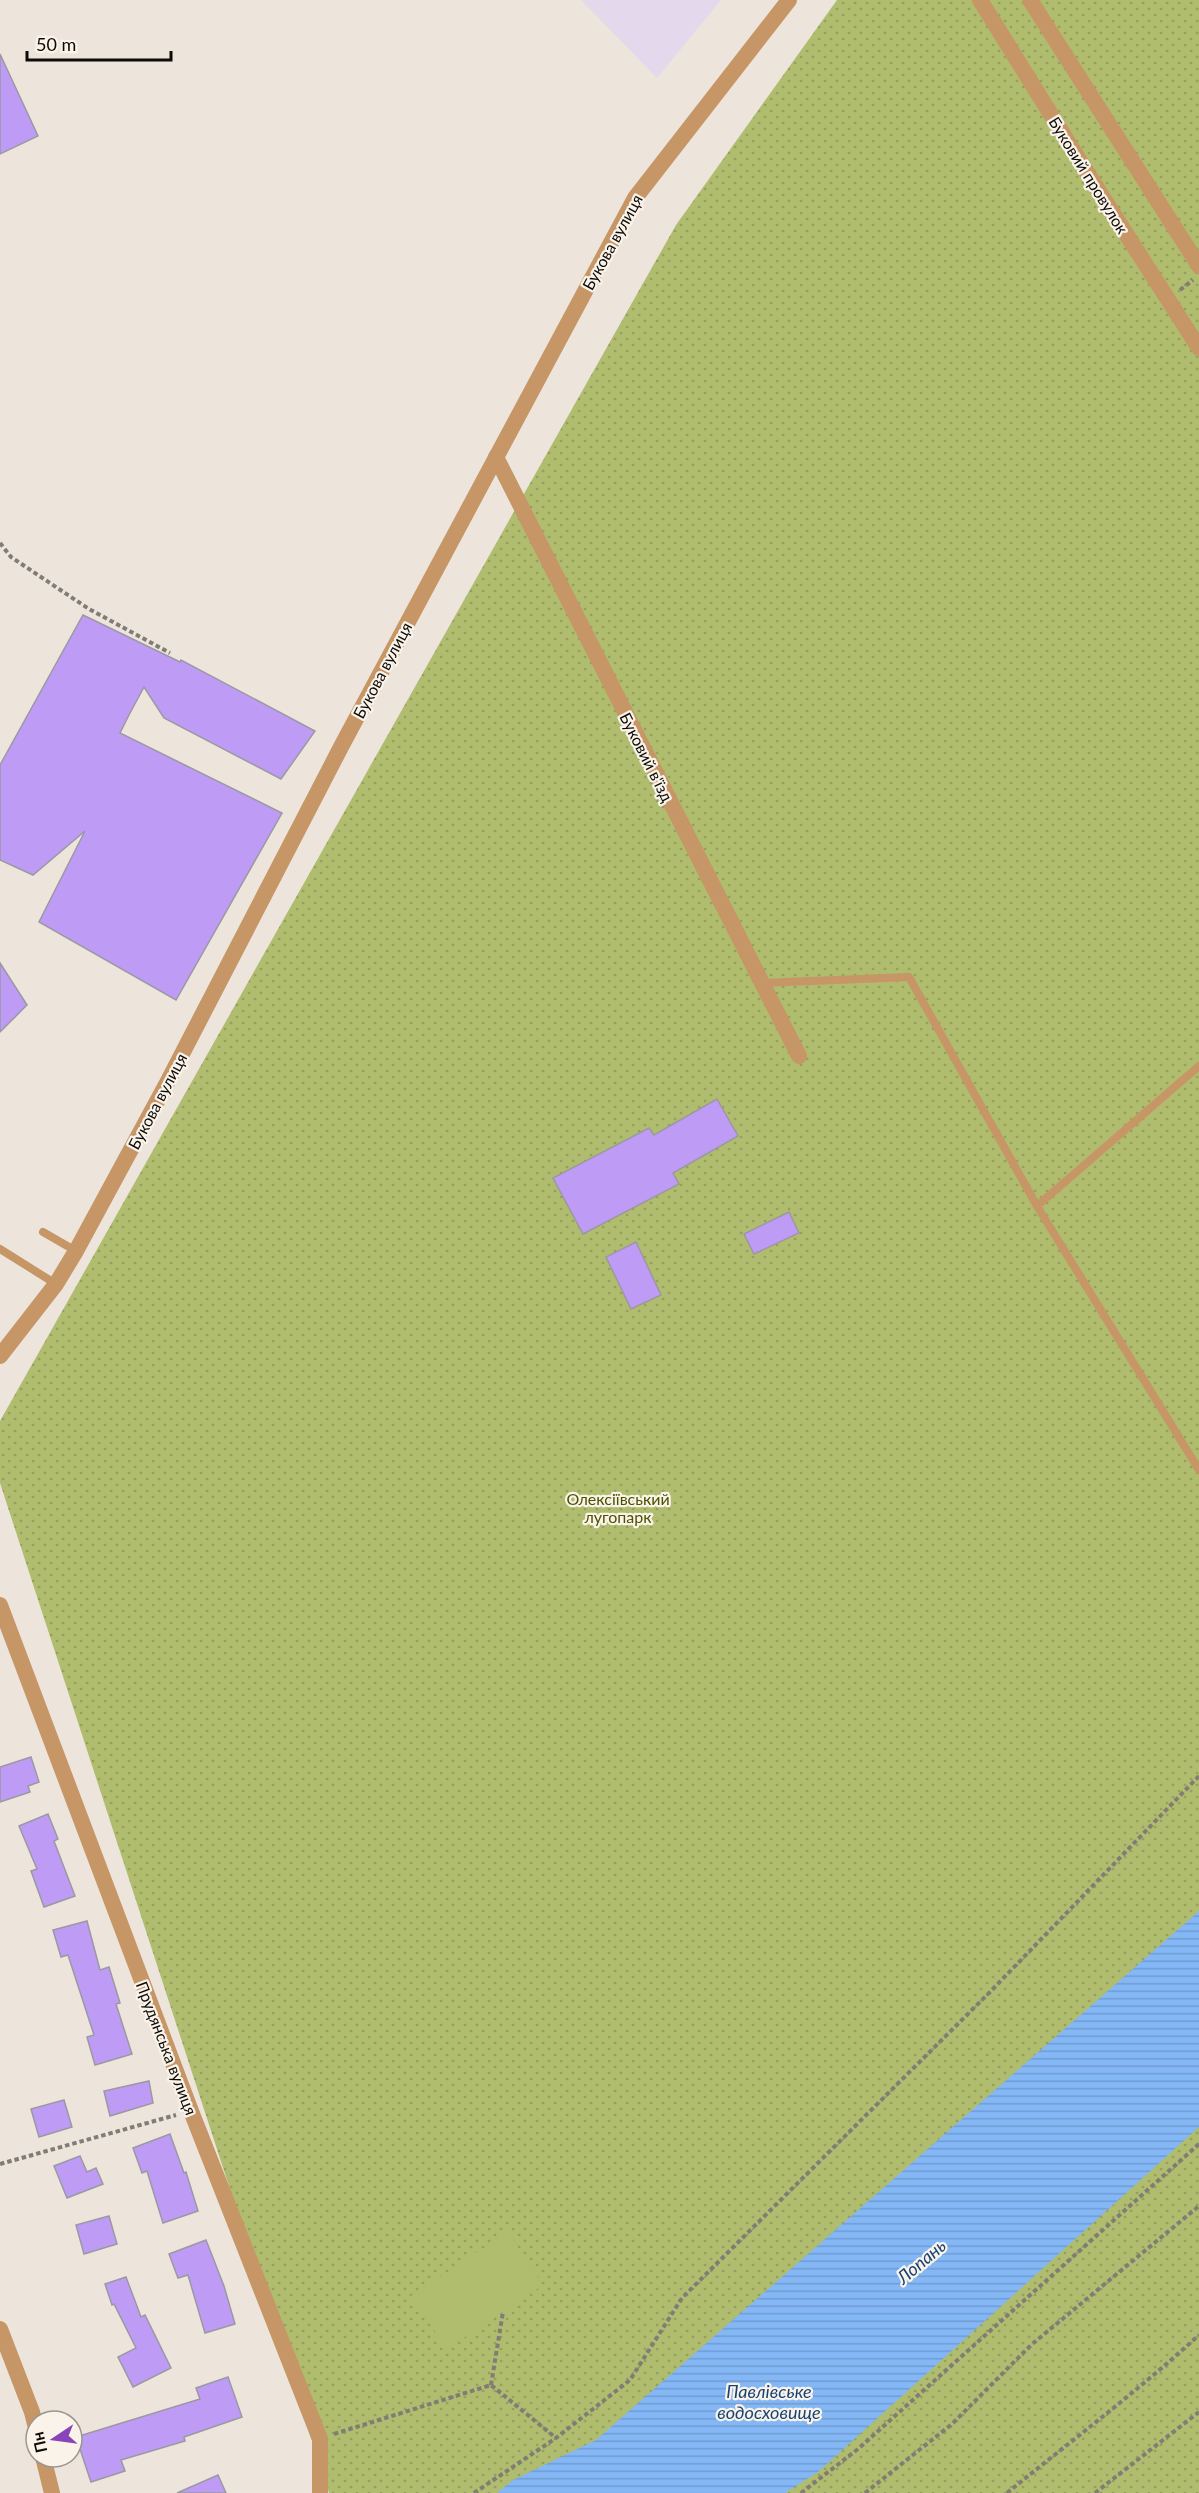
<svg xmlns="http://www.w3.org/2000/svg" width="1199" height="2493" viewBox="0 0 1199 2493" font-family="Lato,sans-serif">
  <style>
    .industrial { fill: #e4d8ec }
    .park { fill: url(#park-dots) }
    .garden { fill: #b0bc6e }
    .water { fill: url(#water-rules) }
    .building { fill: #be9cf6; stroke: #9b98a2; stroke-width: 1.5 }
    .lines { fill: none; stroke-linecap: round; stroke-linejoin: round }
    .path { stroke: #817c76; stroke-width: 4; stroke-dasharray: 4.5 3; stroke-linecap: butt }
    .lane { stroke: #c69667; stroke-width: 8 }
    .street { stroke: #c69667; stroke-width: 16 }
    .labels { text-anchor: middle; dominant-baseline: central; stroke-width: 4.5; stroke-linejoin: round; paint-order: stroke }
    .street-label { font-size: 16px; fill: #0d0b08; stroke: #faf3e9 }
    .park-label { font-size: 16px; fill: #4b5300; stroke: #faf3e9 }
    .water-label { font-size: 18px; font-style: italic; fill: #184475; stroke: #faf3e9 }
  </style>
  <defs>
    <pattern id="park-dots" width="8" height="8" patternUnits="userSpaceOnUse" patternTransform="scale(1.5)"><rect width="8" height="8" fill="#b0bc6e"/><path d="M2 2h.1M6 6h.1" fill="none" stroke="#96a05e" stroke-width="1.8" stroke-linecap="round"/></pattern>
    <pattern id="water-rules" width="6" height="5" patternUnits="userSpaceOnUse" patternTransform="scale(1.5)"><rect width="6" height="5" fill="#84b7f5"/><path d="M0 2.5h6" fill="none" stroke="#719cd1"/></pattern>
  </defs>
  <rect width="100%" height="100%" fill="#ede5dc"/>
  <polygon class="industrial" points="581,0 721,0 657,78"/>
  <polygon class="park" points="837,0 1199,0 1199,2493 329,2493 0,1483 0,1421 676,225"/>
  <polygon class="garden" points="508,2232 543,2285 447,2349 411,2296"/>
  <polygon class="water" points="1199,1911 1199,2127 818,2472 785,2493 497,2493 513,2480 596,2440"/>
  <g class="building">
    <polygon points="0,54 38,136 0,154"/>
    <polygon points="83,615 180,662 181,660 315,731 281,779 164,718 144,687 129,715 120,733 282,813 176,1000 39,922 85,831 33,875 0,860 0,765"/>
    <polygon points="0,963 27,1005 0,1032"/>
    <polygon points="717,1099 738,1136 673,1173 679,1184 583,1234 553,1178 649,1128 654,1135"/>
    <polygon points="789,1212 799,1233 754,1254 744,1234"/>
    <polygon points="636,1242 661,1295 631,1309 606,1257"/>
    <polygon points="31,1757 39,1782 28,1786 30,1792 0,1802 0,1767"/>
    <polygon points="48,1814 58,1839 54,1841 75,1896 44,1907 31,1871 37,1869 19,1826"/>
    <polygon points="87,1921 100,1970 109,1967 120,2003 116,2004 132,2054 95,2065 87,2037 94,2035 68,1955 61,1957 53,1930"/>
    <polygon points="149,2081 153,2103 110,2116 104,2091"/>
    <polygon points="64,2100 72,2127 39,2137 31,2109"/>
    <polygon points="170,2134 184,2173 186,2172 198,2211 163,2223 147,2171 142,2173 133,2148"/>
    <polygon points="80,2156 87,2172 96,2168 103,2184 67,2198 54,2166"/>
    <polygon points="109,2216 117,2244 84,2254 76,2225"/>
    <polygon points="206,2240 224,2286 235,2324 205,2333 188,2275 178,2278 169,2254"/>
    <polygon points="126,2277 141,2317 145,2315 171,2368 133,2387 118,2357 136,2348 114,2304 112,2305 105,2284"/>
    <polygon points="228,2377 242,2417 184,2437 185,2441 121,2460 125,2471 91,2482 76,2437 200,2399 196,2388"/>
    <polygon points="218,2475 226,2493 177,2493"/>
  </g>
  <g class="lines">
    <g class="path">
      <polyline points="1180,290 1193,280"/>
      <polyline points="0,543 11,557 89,609 170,653"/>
      <polyline points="0,2164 176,2115"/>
      <polyline points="491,2385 503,2312"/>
      <polyline points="334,2434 491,2385 556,2438"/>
      <polyline points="474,2493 556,2438 630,2380 682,2298 989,1993 1199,1776"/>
      <polyline points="801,2493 858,2449 1199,2144"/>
      <polyline points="865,2493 952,2424 1031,2345 1199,2206"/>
      <path d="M1007,2493C1071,2441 1138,2391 1199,2335"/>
      <polyline points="1095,2493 1199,2412"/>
    </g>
    <g class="lane">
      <polyline points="762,983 909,977 1037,1206 1199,1470"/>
      <polyline points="1037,1206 1199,1066"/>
      <polyline points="43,1232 76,1251"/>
      <polyline points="0,1249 56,1284"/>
    </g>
    <g class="street">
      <polyline points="980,0 1086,171 1199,348"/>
      <polyline points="1030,0 1199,266"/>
      <polyline points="496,457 799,1056"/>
      <polyline points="0,1356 56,1284 76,1251 168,1081 342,745 635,198 789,0"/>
      <polyline points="0,1605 191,2111 320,2439 320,2493"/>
      <polyline points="0,2329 32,2412 36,2428"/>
      <polyline points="43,2457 52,2493"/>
    </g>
  </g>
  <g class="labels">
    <g class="street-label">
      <text transform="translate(1089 175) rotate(58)">Буковий провулок</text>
      <text transform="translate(612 242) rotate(-61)">Букова вулиця</text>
      <text transform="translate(382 670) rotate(-62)">Букова вулиця</text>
      <text transform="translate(647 757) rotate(63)">Буковий в'їзд</text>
      <text transform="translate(157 1101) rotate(-62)">Букова вулиця</text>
      <text transform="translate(167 2048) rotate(69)">Прудянська вулиця</text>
    </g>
    <g class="park-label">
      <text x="618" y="1498">Олексіївський<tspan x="618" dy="18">лугопарк</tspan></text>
    </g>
    <g class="water-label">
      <text transform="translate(921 2261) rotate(-40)">Лопань</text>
      <text x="769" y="2391">Павлівське<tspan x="769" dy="21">водосховище</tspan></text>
    </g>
  </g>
  <g transform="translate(54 2439) rotate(257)"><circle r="28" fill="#faf3e9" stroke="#9b968f" stroke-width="1.5"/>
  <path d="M0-4.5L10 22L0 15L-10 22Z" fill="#8844b8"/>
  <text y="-9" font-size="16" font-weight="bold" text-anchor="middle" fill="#0d0b08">Пн</text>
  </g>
  <path d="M27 51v9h144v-9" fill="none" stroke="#0d0b08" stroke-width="3"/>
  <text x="36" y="51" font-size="18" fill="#0d0b08" stroke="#faf3e9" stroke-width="4.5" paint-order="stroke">50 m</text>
</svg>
